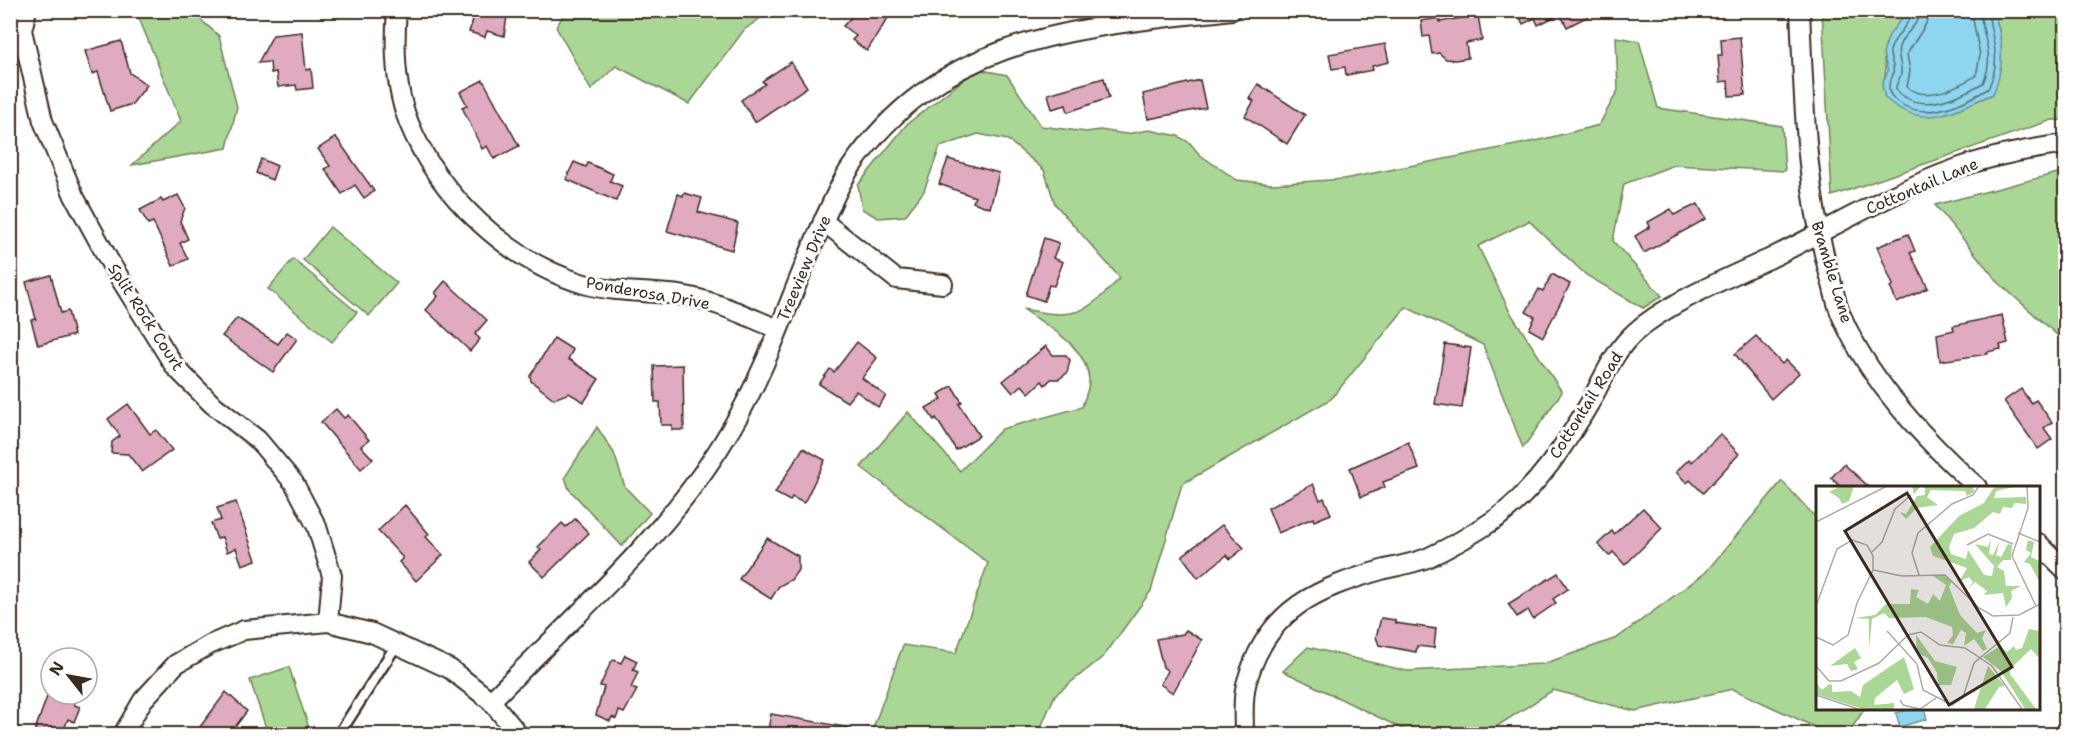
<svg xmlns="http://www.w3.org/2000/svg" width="2076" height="745" viewBox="0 0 2076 745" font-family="'Shantell Sans',sans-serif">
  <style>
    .green { fill: #aad796; stroke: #72805a; stroke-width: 1.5 }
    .water { fill: #8ed6ef; stroke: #6d919b; stroke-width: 1.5 }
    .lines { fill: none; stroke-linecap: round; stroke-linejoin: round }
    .shore { stroke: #5c6f72; stroke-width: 1.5 }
    .building { fill: #e0aac1; stroke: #3b2a1e; stroke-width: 1.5 }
    .lane-casing { stroke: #3b2a1e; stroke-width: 14 }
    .street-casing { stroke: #3b2a1e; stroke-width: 22 }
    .lane { stroke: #fff; stroke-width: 9 }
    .street { stroke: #fff; stroke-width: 18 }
    .labels { text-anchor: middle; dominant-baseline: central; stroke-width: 6; stroke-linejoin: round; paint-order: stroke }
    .street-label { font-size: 16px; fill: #3b2a1e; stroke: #fff }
    .inset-road { fill: none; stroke: #b1aaa5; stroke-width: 1.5 }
    .view { fill: #3b2a1e; fill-opacity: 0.15; stroke: #3b2a1e; stroke-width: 3 }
    .inset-edge { fill: none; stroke: #3b2a1e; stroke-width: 3 }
  </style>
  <rect width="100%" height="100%" fill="#fff"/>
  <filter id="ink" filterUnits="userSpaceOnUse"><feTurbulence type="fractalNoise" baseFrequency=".0167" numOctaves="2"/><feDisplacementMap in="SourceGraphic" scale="12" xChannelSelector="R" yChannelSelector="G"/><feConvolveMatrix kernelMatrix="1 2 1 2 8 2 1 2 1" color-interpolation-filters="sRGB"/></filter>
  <g filter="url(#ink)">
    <g class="green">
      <polygon points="136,11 191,11 219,36 237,107 227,148 132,165 181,121"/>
      <polygon points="566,11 566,10 770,11 744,30 689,104 616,66 591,90 556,27"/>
      <path d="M1822,11H1907C1899,24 1886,35 1884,52C1882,68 1890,65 1882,85L1951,112L1993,94C2001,61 2006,44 1993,11H2065V120H2052L1832,196Z"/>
      <path d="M1616,37L1639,41L1658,108L1782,126L1785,171L1674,165L1624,184L1613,241L1662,296L1643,308L1586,275L1529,221L1478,246L1510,312L1562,392L1523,448L1483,345L1406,307L1331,399L1182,484L1151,591L1104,656L1055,695L1038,734H871L903,645L956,653L988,563L861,467L908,412L960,471L1002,429L1082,407C1084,399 1090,388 1089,379C1086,345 1048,327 1023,309C1074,319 1084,316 1120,278L1055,204L1044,170L1008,140L978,134L940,147L924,191L905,216L878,218L862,209L858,185L907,124L977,69L1007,75L1041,126L1086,132L1100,130L1126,134L1149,130L1178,136L1190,143L1200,155L1237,180L1272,184L1344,179L1540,140L1599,125L1618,90Z"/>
      <polygon points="2065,171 2066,171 2065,342 1999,283 1935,205"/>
      <polygon points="330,227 397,283 369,316 303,260"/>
      <polygon points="293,259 357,312 332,342 268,289"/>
      <polygon points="597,427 614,453 625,487 650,513 622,546 569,489 565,477"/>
      <polygon points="1782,481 1818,520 1818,708 1865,708 1848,734 1830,734 1733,689 1635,711 1553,690 1485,734 1413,734 1283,671 1308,647 1407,671 1543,664 1617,638 1705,573"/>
      <polygon points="289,667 311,734 268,734 250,680"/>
    </g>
    <g class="water">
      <path d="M1907,11H1993C2004,39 2005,66 1993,94C1951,111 1924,132 1885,98L1882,85L1888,71L1883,54L1889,35Z"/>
      <polygon points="1915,708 1924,708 1927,719 1900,727 1896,713"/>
    </g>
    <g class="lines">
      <g class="shore">
        <path d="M1912,10C1910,26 1894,35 1890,51C1889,59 1895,65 1893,73C1893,78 1889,82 1889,86C1888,93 1892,98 1898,102C1924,122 1963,104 1988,89C2003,57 1991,41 1988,10"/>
        <path d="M1920,10C1919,25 1907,31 1901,42C1894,54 1903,62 1901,74C1900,78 1897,82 1896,87C1896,92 1901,95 1905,97C1927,112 1962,95 1983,83C1996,54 1982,38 1980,10"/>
        <path d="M1929,10L1926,24L1907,54L1910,71L1907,87C1927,103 1956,87 1976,76L1980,55L1971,10"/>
      </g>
    </g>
    <g class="building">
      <polygon points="484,10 508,10 504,36 487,31 485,37 469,32 475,14 482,16"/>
      <polygon points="858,10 893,10 867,51 852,40 856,36 843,26"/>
      <polygon points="1516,10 1600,10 1567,27 1560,14 1538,25 1535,18 1523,24"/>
      <polygon points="1478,15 1482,40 1466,43 1468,58 1455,60 1446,59 1439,53 1432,54 1429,36 1423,37 1421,21 1439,18 1440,22"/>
      <polygon points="302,32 306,70 311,69 313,88 297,90 296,85 278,87 276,72 271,73 270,62 258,63 273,35"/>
      <polygon points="1740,37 1745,95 1729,96 1728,81 1720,82 1718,55 1722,55 1721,39"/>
      <polygon points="121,41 130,73 147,85 132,104 110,111 98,72 92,74 85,51"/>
      <polygon points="1385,44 1389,62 1372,66 1373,70 1346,75 1345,67 1332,69 1329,54"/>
      <polygon points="791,62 807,87 755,122 741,100 765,84 762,81"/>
      <polygon points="1104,78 1109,98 1068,112 1066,105 1052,109 1048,94"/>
      <polygon points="483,80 519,146 494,159 487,146 482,149 462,107 467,105 460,92"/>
      <polygon points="1200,80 1206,108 1148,119 1143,94"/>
      <polygon points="1258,84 1305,115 1287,144 1245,116 1254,101 1249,98"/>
      <polygon points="336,137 374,191 364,198 355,185 342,194 325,169 330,166 318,149"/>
      <polygon points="261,159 277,166 272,180 256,173"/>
      <polygon points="948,159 999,173 990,208 973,202 975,197 939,184"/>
      <polygon points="574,162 586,167 588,163 613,174 610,181 622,186 616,201 566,179"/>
      <polygon points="684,193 702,198 698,212 738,223 732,250 667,231 678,194 683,196"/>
      <polygon points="178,195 185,208 180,221 188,239 180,243 188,259 173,266 153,222 148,224 140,210 161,199 163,202"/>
      <polygon points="1698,204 1706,219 1644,253 1635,236 1650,227 1648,222 1671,209 1674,215"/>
      <polygon points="1908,234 1915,251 1910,253 1928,288 1897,303 1890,287 1893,285 1877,247"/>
      <polygon points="1044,238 1059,243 1053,258 1063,262 1054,286 1049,285 1044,301 1026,295"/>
      <polygon points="1552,274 1570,284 1543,337 1529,329 1535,317 1526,312 1539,289 1543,291"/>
      <polygon points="51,275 61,313 68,311 74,335 38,345 31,320 36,319 26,282"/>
      <polygon points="445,281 487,320 475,334 480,339 470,351 426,310 438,296 435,293"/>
      <polygon points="2002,315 2008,343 2000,345 2001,349 1987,352 1988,354 1940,361 1937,334 1954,330 1953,326"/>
      <polygon points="237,318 278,344 287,332 297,339 273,372 222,336"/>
      <polygon points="1756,336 1782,364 1786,360 1799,373 1771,399 1735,354"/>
      <polygon points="554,338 573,350 568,359 599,379 584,402 569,393 554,399 531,381 530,376"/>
      <polygon points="857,342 877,358 862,378 886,396 878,407 856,391 847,402 819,384 830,369 834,372"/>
      <polygon points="1445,344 1471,348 1462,408 1435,404"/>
      <polygon points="1046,346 1053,355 1066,355 1070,360 1067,373 1059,379 1051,379 1045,385 1042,381 1029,393 1022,385 1013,393 1003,381"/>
      <polygon points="683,365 684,430 672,430 672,425 661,425 660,402 655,402 654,366"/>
      <polygon points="952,386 962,402 959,404 979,436 956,450 936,418 934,420 926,408 942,399 939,394"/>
      <polygon points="2021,389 2031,403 2036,400 2052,422 2044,428 2052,439 2038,449 2004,401"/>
      <polygon points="128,404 150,434 156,430 172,450 142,472 128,454 111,453 112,442 120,436 108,419"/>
      <polygon points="336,409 344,418 348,415 369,440 361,446 373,459 361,469 321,422"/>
      <polygon points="1720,434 1739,454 1703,493 1690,480 1687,483 1676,472 1689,459 1692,462"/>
      <polygon points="1408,442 1419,469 1383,482 1385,487 1361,497 1350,468"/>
      <polygon points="803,448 825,460 804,503 792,497 790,501 775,493"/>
      <polygon points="1844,464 1869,487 1841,487 1831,478"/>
      <polygon points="1313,484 1320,500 1324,498 1331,514 1314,521 1313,518 1278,533 1268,508"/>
      <polygon points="236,502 256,560 242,565 236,548 227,552 222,537 217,539 211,523 221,520 217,508"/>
      <polygon points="405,505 429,534 426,537 443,555 416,581 399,562 403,558 378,531"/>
      <polygon points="1643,508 1662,528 1625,565 1613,552 1609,556 1598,544 1612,531 1614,534"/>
      <polygon points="575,519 589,533 544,577 529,562 541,550 538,547 562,523 566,527"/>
      <polygon points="1222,525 1244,548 1230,559 1227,555 1198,578 1182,556"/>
      <polygon points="767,538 798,556 798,570 791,580 779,586 771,599 739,579"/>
      <polygon points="1558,573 1568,589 1553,599 1556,603 1533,619 1528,610 1517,617 1508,604"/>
      <polygon points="1381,618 1395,620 1395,623 1436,629 1434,648 1417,646 1416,652 1379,645 1376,637"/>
      <polygon points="1186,630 1202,640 1173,693 1160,684 1168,671 1163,667 1156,639 1183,634"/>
      <polygon points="625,655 637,661 633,670 638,672 631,688 637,690 624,713 619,711 616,719 612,717 610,721 596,715 604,687 600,686 611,662 614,660 621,663"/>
      <polygon points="226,692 247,711 235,727 245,735 194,735"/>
      <polygon points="48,694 79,694 74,705 80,707 74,722 68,719 62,735 45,735 35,730"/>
      <polygon points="771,714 851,728 850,735 767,735"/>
    </g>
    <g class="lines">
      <g class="lane-casing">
        <polyline id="lane" points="339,734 397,644"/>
      </g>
      <g class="street-casing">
        <g id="street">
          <polyline points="27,10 22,30 43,121 74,196 111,264 175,367 211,403 258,440 294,483 317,527 332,576 328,622"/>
          <path d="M397,10C394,46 395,89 409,123C438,195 509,262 584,284C615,293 648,291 679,295C714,300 746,316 778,329"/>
          <path d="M1800,10C1804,100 1805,190 1830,277C1834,290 1836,304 1842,317C1870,382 1925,440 1977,487"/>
          <polyline points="823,221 896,279 943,284"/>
          <polyline points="2038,543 2066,571"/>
          <path d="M491,701C575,615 670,534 731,429C770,364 792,289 824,220C832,203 840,183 851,167C945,32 1083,28 1232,10"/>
          <polyline points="123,734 143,700 176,664 209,645 244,630 328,622 372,633 450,669 491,701 518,734"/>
          <path d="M1244,734C1244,718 1242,697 1247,681C1268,608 1318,588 1385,569C1399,566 1414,563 1427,558C1451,547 1475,533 1497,518C1537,488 1566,444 1591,401C1602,380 1613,354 1630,337C1660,306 1731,276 1771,258C1832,228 1891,192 1955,169C1991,156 2028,149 2066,144"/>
        </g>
      </g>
      <use href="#lane" class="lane"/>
      <use href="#street" class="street"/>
    </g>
  </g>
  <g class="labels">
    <g class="street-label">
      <text transform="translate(1922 186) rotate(-23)">Cottontail Lane</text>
      <text transform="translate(804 268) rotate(-67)">Treeview Drive</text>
      <text transform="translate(1832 272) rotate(73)">Bramble Lane</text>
      <text transform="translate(648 293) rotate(10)">Ponderosa Drive</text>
      <text transform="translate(146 317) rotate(57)">Split Rock Court</text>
      <text transform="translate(1586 405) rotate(-58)">Cottontail Road</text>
    </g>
  </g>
  <g transform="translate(1816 486)">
    <rect width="224" height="224" fill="#fff"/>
    <path d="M25,0H38L33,15L26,18L23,12L13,6ZM96,0H157L158,6L151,10L149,5L115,4L111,11L122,19L101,22L90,33L84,26L90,28L101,10L109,9V2L105,0L98,8ZM179,0H202L180,5L178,12L210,11V18L199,17L196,22L187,21L184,28L177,26L158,42L138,48L133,61L135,68L150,73L152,64L168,89L176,90L178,80L159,58L172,61L175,52L173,68L177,69L184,54L180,69L185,71L192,58L196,59L195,74H187L181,81L188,85L190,100H205L195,105L196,112L190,121L187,107L168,109L171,105L159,96L151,104L157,96L153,91L143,96L151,82L117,70L114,61L143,30L168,17ZM212,54L218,56L215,71L223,75V95L214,78L208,76L215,67L210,64ZM127,89L136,95L133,101L144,129L161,147L170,144L166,152L171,163L167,165L158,153L148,160L150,147L145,144L137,158L131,157L137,149L136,141L110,131L73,132L68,127L56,133L53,163V133L39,132L59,129L70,118H94L95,103L103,104L100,111L112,118L117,108L124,115L130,99L117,90ZM213,143L223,145V172L215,163L194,183V188L220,223H209L185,185L167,171L184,160L191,166L198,160L200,164L206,162ZM100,149L119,175L141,181L135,199H122L121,187L112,172L101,167ZM39,162L45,172L38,176L42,183L35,185L31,178L14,180ZM88,171L98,203L88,208L81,194L59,212L58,219L78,217V223H47L0,208V197L6,204L13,198L16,199V206L35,205L44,211L47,199ZM172,180L189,200L183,201L169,223H158Z" fill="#aad796"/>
    <path class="inset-road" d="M211,0L212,22L196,70L220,120M0,36L71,0M202,47L224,56M151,59L172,48L197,58M56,66L66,56L79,23L95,9M57,84L86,90L129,89L163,122L177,130L203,129L224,118M103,89L96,67L102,47L136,18L157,9L163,0M0,120L21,63L36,54L51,59L57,70V84L41,117L32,149L17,159L0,151M71,145L101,178L107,204L136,219L147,211L158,177L194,147L197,131M0,180L13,195H25L63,177L92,149L105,146L124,159L149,162L176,180L206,223M0,209L42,223M84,214L87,219L104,223L120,212"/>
    <path class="view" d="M91,7L196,181L133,219L29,45Z"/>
    <rect width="224" height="224" class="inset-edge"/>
  </g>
  <rect width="2076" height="745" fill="none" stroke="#fff" stroke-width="36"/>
  <rect x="18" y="18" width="2040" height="709" fill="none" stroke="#3b2a1e" stroke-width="2" filter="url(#ink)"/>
  <g transform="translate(69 676) rotate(301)"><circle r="28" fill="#ffffff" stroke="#b1aaa5" stroke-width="1.5"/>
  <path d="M0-4.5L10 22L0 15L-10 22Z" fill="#3b2a1e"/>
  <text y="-9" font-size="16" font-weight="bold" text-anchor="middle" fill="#3b2a1e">N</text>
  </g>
</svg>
